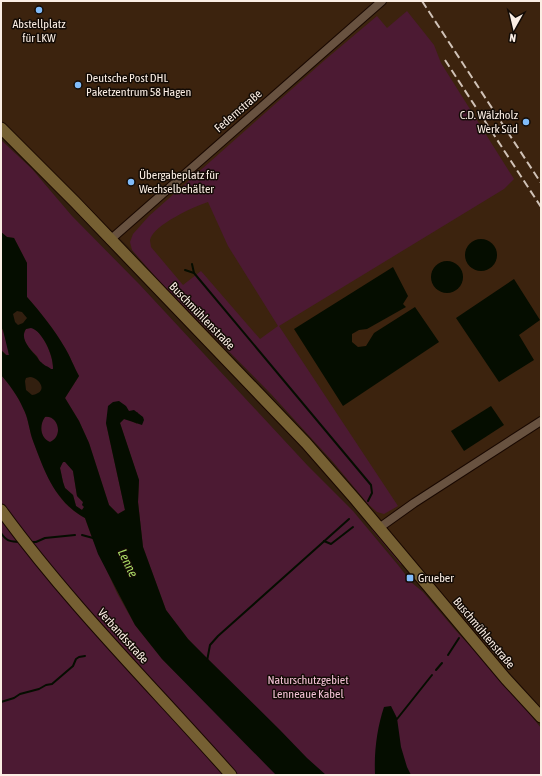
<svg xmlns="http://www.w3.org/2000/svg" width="542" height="776" viewBox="0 0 542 776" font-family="'Asap Condensed',sans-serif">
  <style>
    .built { fill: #3c230e }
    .green { fill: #4c1a33; fill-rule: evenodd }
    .water { fill: #050d00; fill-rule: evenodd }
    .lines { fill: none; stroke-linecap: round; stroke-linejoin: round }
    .stream { stroke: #050d00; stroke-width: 2 }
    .street-casing { stroke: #190800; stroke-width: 10 }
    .secondary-casing { stroke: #190800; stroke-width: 13 }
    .street { stroke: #685240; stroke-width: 8 }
    .secondary { stroke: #766033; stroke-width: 11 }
    .rail { stroke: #d0c2b7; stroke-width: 2; stroke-dasharray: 8 4; stroke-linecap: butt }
    .poi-dot { fill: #81bcfa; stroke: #130b05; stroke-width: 1.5 }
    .labels { text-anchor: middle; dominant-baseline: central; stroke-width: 3; stroke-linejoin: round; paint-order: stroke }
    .poi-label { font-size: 12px; fill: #fbeee4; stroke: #130b05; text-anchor: start }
    .street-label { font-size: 12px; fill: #fbeee4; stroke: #130b05 }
    .park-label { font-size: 12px; fill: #f3c1d5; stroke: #130b05 }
    .water-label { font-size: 13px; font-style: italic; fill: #abdd66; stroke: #130b05 }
  </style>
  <rect width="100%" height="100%" fill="#321f0f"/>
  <polygon class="built" points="1,1 541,1 541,709 463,619 333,462 271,394 160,282 132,250 79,199 1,121"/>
  <g class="green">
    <path d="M407,11L434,45L441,63L514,179L504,189L279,326L398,506L384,514L377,512L368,504L333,462L271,394L160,282L132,250L130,242L133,234L149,216L326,59L377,16L387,28ZM208,202L228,246L278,326L260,339L201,271L183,285L151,247C151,246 150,241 150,240C153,225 195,206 208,202Z"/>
    <path d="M1,140L32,169L72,216L140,285L308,466L353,511L398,565L412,583L423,592L457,632L498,675L541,728V775H1V375C9,384 18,396 23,408C28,417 29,428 32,438C44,469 54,502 85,518L92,538L117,593L135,625L162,659L184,681L208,660L188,639L166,610L143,547L138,502L139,480L120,423L124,419L130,420L137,424L138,412L106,423L125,510L118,514L109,505L89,443L79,421L65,398L79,376C74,367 70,356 65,348C54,329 41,313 27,297V263L14,238L7,237L1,232Z"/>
    <path d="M1,327C5,333 8,348 9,355L8,356L1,350Z"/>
    <path d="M31,327C43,332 54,357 53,369H51C48,367 43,365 40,362C39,360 38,358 37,356C31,350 19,339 26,329Z"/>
    <path d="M45,417C58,415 64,436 50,442C40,438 39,425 45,417Z"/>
    <polygon points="65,461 73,471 77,496 83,502 84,507 82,510 76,506 73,495 65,488 63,482 60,468 61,464"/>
    <polygon points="373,529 403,563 401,565 372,530"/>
  </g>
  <g class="water">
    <path d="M1,232L7,237L14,238L27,263V297C41,313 54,329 65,348C70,356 74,367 79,376L65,398L79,421L89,443L109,505L118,514L125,510L106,423L108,406L113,402L119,401L126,406L129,411L134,410L143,417L144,420L142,425L124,419L120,423L139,480L138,502L143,547L166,610L188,639L207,658L280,730L307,758L326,775H276L162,659L135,625L98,554L85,518C54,501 44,470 32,438C29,428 28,417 23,408C18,396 9,384 1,375V350L6,355H9L3,330L1,327ZM17,311L22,312L27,318L23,323L18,325L15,322L13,314ZM31,328C43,331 54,357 53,369H51C48,366 44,366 41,362C40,362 37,357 37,357C31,350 19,339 26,329ZM30,377C37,377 47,388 38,393C36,394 34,395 32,395L26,390L25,381L26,378ZM45,417C58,415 64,436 50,442C40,438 39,425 45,417ZM63,462H65L73,471L77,496L83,502L82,505L84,507L82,510L76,506L73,495L65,488L63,482L60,468Z"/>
    <circle cx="481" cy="255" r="16"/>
    <circle cx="447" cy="277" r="16"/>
    <polygon points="393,267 408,296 403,304 406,307 367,329 359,330 352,334 352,342 358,347 366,346 374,333 415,307 439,342 343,406 294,329"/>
    <polygon points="514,279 540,320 519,335 534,360 499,382 456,318"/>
    <polygon points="491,406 504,425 464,451 451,431"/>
    <path d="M391,706L397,718L401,747L407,767L411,775L375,774C374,752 377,728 384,707Z"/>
  </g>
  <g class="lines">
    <g class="stream">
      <polyline points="192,264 194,273"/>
      <polyline points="185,270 194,273 371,485 372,493 368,501"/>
      <path d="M1,533C7,542 10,541 20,542"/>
      <polyline points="82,535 93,538"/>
      <polyline points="324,541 331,544 353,527"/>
      <polyline points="31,542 36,542 45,538 75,535"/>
      <polyline points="448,655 459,638"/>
      <polyline points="207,661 210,645 218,636 349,519"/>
      <polyline points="436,670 442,663"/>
      <polyline points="1,702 14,698 20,694 39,689 46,685 52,684 73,666 76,659 79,657 85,656"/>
      <polyline points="397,719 432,675"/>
    </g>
    <g class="street-casing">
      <g id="street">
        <polyline points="110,240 382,1"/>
        <polyline points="379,528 414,503 541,421"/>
      </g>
    </g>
    <g class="secondary-casing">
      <g id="secondary">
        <polyline points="1,128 75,202 306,443 355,499 506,679 541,717"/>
        <path d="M1,510C70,605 154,688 231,775"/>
      </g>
    </g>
    <use href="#street" class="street"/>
    <use href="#secondary" class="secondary"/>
    <g class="rail">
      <polyline points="422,1 541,183"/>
      <polyline points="445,60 541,207"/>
    </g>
  </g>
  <g class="poi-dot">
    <circle cx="39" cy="10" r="4"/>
    <circle cx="78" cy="85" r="4"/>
    <circle cx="526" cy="122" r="4"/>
    <circle cx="131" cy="182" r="4"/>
    <rect x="406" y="574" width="8" height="8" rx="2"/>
  </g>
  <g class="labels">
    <g class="poi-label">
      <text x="39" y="24" text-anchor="middle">Abstellplatz<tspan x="39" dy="14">für LKW</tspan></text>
      <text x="86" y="78">Deutsche Post DHL<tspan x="86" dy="14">Paketzentrum 58 Hagen</tspan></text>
      <text x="518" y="115" text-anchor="end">C.D. Wälzholz<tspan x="518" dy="14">Werk Süd</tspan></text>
      <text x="139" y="175">Übergabeplatz für<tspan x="139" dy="14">Wechselbehälter</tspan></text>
      <text x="418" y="578">Grueber</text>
    </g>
    <g class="street-label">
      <text transform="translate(238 111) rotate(-41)">Federnstraße</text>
      <text transform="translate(202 316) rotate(46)">Buschmühlenstraße</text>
      <text transform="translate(484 633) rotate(50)">Buschmühlenstraße</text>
      <text transform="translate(123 636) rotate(48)">Verbandsstraße</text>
    </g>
    <g class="park-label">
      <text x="308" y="680">Naturschutzgebiet<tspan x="308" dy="14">Lenneaue Kabel</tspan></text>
    </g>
    <g class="water-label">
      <text transform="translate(128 563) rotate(64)">Lenne</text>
    </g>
  </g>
  <rect width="542" height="776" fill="none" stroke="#fbeee4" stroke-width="4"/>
  <g transform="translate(514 28) rotate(188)" stroke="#130b05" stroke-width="3" paint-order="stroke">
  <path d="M0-3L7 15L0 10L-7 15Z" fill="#fbeee4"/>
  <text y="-6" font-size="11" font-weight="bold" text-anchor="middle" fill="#fbeee4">N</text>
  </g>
</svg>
